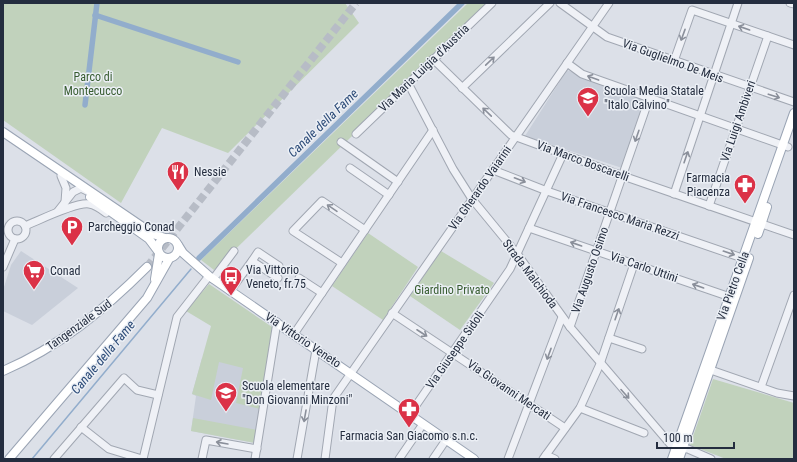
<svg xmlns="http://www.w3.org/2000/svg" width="797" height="462" viewBox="0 0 797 462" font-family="'Roboto Condensed',sans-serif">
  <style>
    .built { fill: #c9cfda }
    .green { fill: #c1d2bc }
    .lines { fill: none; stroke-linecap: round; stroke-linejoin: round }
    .stream { stroke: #92adcc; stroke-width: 1.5 }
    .canal { stroke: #92adcc; stroke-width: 5.5 }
    .major-tunnel { stroke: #b7bcc6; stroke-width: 8; stroke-dasharray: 8 4; stroke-linecap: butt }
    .minor-casing { stroke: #a1a7b2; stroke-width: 9 }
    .major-casing { stroke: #9aa4b4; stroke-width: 10 }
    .minor { stroke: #eff1f6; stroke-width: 7 }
    .major { stroke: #fff; stroke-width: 8 }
    .oneway { stroke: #8a8f9a }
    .labels { text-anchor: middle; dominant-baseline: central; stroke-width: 3; stroke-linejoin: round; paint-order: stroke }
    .street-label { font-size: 12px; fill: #242d3f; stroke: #ebeff5 }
    .park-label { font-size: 12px; fill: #375c30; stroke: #ebeff5 }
    .poi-label { font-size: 12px; fill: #242d3f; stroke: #ebeff5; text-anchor: start }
    .water-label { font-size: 13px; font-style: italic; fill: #2b4a77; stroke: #ebeff5 }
  </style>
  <rect width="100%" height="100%" fill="#dce0e8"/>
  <g class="built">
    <polygon points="567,70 644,100 622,168 525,136"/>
    <polygon points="21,251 78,288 32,325 3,311 3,290 11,265"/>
    <polygon points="202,358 265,371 255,443 191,431 196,396 192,394"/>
  </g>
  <g class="green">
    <polygon points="3,3 345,3 359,23 228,153 162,128 121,203 3,120"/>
    <polygon points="468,3 489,3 214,270 201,260"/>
    <polygon points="368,233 418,267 383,320 332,286"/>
    <polygon points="441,251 494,283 460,330 410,296"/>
    <polygon points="209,284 272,327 260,409 236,403 243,368 219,362 211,400 192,394 211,326 186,311"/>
    <polygon points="713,379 794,403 794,459 726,459 690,445"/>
    <polygon points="193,418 258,430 255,443 191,431"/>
  </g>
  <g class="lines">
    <polyline class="stream" points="32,459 191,269"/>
    <g class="canal">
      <polyline points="95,15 238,62"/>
      <polyline points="85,105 97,3"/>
      <polyline points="199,258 462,3"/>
    </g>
    <polyline class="major-tunnel" points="147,267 356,3"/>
    <g class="minor-casing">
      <g id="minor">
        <polyline points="560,3 607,37 794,102"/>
        <polyline points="790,3 794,4"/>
        <polyline points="433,59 511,135 623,176 794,235"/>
        <polyline points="674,61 692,10 794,45"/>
        <polyline points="567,63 582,74 788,147"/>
        <polyline points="408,83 453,169 472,199 518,255 570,327 671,445 676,448 688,449 711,459"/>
        <polyline points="462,88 550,3"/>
        <polyline points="356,134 492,3"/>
        <polyline points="341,142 398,182"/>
        <polyline points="350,168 389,195"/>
        <polyline points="493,170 547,191 748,260"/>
        <polyline points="61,176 66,188 65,202"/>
        <polyline points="674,194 738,3"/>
        <polyline points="709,206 768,36"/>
        <polyline points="58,211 73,192 81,188 87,191"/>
        <circle cx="17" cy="230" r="9"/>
        <path d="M25,226C40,220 76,202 89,204C96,205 101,209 106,213"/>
        <polyline points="529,228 733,298"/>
        <polyline points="252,261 258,252 279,266"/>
        <polyline points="342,263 293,231 322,201 365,230"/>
        <polyline points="3,267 15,239"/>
        <polyline points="299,278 322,293"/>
        <polyline points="213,279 234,251"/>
        <polyline points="230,291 252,261 278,278"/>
        <polyline points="392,313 565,428"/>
        <polyline points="570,327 649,99"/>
        <polyline points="294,334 433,130"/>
        <polyline points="609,338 642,349"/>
        <polyline points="705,368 777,393 794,396"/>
        <polyline points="761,387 794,295"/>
        <polyline points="580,408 644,433"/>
        <polyline points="410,414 510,269 563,154"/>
        <polyline points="81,427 109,449 142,459"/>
        <polyline points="546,455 555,459"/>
        <polyline points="54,459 124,378 137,390 158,395"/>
        <polyline points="143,459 177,317 209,276"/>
        <polyline points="202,459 206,440 257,449"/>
        <polyline points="255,459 277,322"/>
        <polyline points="297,459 316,350"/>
        <polyline points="325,459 333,399 609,3"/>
        <polyline points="399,459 423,424"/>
        <polyline points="433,459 446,440"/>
        <polyline points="508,459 562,317"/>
        <polyline points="543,459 580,408 600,364 634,264"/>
      </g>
    </g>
    <g class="major-casing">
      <g id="major">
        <polyline points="3,132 153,234 165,238"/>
        <polyline points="90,197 149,239 158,251"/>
        <polyline points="758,234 767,207"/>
        <circle cx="168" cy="248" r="10"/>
        <polyline points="178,245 183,253 209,276 474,459"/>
        <polyline points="155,279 159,254"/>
        <path d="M3,371C59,347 104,310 147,267"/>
        <polyline points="9,459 147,298 169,259"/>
        <polyline points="672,459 794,113"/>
        <polyline points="679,459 749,258"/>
      </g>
    </g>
    <use href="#minor" class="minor"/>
    <use href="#major" class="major"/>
  </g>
  <defs><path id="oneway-shaft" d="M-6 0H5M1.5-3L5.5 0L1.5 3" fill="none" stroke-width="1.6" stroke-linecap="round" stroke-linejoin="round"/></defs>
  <g class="oneway">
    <use href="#oneway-shaft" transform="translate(744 28) rotate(-161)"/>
    <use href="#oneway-shaft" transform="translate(683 35) rotate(110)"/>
    <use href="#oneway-shaft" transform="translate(490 61) rotate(-44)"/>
    <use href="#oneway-shaft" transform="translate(593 78) rotate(-160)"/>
    <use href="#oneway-shaft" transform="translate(774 96) rotate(18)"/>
    <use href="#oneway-shaft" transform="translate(487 112) rotate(-136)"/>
    <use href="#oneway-shaft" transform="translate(637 136) rotate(109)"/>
    <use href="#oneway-shaft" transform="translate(686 157) rotate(-71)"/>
    <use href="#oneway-shaft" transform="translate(520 180) rotate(21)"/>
    <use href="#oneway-shaft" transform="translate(332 208) rotate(-146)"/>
    <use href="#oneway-shaft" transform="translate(576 244) rotate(-161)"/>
    <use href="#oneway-shaft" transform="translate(729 253) rotate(19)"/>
    <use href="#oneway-shaft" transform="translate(698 286) rotate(-161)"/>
    <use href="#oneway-shaft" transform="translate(617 314) rotate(-71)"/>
    <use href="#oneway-shaft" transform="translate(422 333) rotate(33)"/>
    <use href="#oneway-shaft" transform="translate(549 354) rotate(110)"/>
    <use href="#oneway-shaft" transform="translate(625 394) rotate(48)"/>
    <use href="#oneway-shaft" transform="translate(305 416) rotate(100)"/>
    <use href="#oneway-shaft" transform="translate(222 443) rotate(-170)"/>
  </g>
  <defs>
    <g id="school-pin" transform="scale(1.15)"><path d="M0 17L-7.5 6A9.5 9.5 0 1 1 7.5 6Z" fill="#db3247" stroke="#ebeff5"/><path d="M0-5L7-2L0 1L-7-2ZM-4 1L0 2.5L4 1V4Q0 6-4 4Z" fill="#fff"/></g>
    <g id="restaurant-pin" transform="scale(1.15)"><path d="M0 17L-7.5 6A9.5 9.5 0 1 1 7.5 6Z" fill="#db3247" stroke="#ebeff5"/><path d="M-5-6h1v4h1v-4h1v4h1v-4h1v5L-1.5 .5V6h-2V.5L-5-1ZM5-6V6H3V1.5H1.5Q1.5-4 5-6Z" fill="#fff"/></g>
    <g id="pharmacy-pin" transform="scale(1.15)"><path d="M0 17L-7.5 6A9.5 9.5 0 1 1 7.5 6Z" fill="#db3247" stroke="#ebeff5"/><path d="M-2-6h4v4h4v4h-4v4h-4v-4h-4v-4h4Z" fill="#fff"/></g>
    <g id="parking-pin" transform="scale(1.15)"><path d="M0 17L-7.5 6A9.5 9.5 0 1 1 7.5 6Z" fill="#db3247" stroke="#ebeff5"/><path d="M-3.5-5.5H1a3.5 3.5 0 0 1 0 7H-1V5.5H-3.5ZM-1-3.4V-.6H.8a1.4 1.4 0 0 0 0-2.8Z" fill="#fff"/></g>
    <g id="supermarket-pin" transform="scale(1.15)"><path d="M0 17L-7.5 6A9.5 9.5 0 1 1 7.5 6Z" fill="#db3247" stroke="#ebeff5"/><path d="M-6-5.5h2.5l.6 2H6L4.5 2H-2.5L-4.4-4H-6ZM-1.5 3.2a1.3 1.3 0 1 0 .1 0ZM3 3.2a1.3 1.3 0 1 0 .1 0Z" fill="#fff"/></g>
    <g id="bus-pin" transform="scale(1.15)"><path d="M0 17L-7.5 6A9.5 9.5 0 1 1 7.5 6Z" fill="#db3247" stroke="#ebeff5"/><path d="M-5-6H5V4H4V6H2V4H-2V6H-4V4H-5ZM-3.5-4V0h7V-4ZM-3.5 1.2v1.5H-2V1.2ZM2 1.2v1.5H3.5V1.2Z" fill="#fff"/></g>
  </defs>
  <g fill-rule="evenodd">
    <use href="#school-pin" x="588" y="98"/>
    <use href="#restaurant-pin" x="178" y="172"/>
    <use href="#pharmacy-pin" x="745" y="185"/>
    <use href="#parking-pin" x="72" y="227"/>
    <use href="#supermarket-pin" x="34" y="271"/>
    <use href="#bus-pin" x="231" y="277"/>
    <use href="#school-pin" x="226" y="393"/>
    <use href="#pharmacy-pin" x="409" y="409"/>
  </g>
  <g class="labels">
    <g class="street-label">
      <text transform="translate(673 61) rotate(20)">Via Guglielmo De Meis</text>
      <text transform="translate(424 68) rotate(-44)">Via Maria Luigia d'Austria</text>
      <text transform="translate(738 121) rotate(-71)">Via Luigi Ambiveri</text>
      <text transform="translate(583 161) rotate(20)">Via Marco Boscarelli</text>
      <text transform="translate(480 188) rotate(-55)">Via Gherardo Vaiarini</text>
      <text transform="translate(620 216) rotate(19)">Via Francesco Maria Rezzi</text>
      <text transform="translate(644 267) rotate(19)">Via Carlo Uttini</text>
      <text transform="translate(590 270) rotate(-71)">Via Augusto Osimo</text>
      <text transform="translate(530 274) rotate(53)">Strada Malchioda</text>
      <text transform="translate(733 286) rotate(-70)">Via Pietro Cella</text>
      <text transform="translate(79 325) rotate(-36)">Tangenziale Sud</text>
      <text transform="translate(303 340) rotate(34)">Via Vittorio Veneto</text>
      <text transform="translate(455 350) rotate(-55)">Via Giuseppe Sidoli</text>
      <text transform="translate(509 390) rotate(34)">Via Giovanni Mercati</text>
    </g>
    <g class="park-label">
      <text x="93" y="77">Parco di<tspan x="93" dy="14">Montecucco</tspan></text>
      <text x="452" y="290">Giardino Privato</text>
    </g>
    <g class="poi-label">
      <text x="604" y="91">Scuola Media Statale<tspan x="604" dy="14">"Italo Calvino"</tspan></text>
      <text x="194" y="172">Nessie</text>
      <text x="730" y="178" text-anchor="end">Farmacia<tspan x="730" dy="14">Piacenza</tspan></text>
      <text x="88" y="227">Parcheggio Conad</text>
      <text x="246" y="270">Via Vittorio<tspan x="246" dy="14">Veneto, fr.75</tspan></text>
      <text x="50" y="271">Conad</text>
      <text x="242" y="386">Scuola elementare<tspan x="242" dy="14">"Don Giovanni Minzoni"</tspan></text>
      <text x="409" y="436" text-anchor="middle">Farmacia San Giacomo s.n.c.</text>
    </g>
    <g class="water-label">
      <text transform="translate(323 123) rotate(-44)">Canale della Fame</text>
      <text transform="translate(103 357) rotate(-50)">Canale della Fame</text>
    </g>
  </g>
  <rect width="797" height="462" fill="none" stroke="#242d3f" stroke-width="8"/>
  <path d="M657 442v6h77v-6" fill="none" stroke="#242d3f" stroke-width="2"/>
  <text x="663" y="442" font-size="12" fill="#242d3f" stroke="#ebeff5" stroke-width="3" paint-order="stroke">100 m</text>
</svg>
